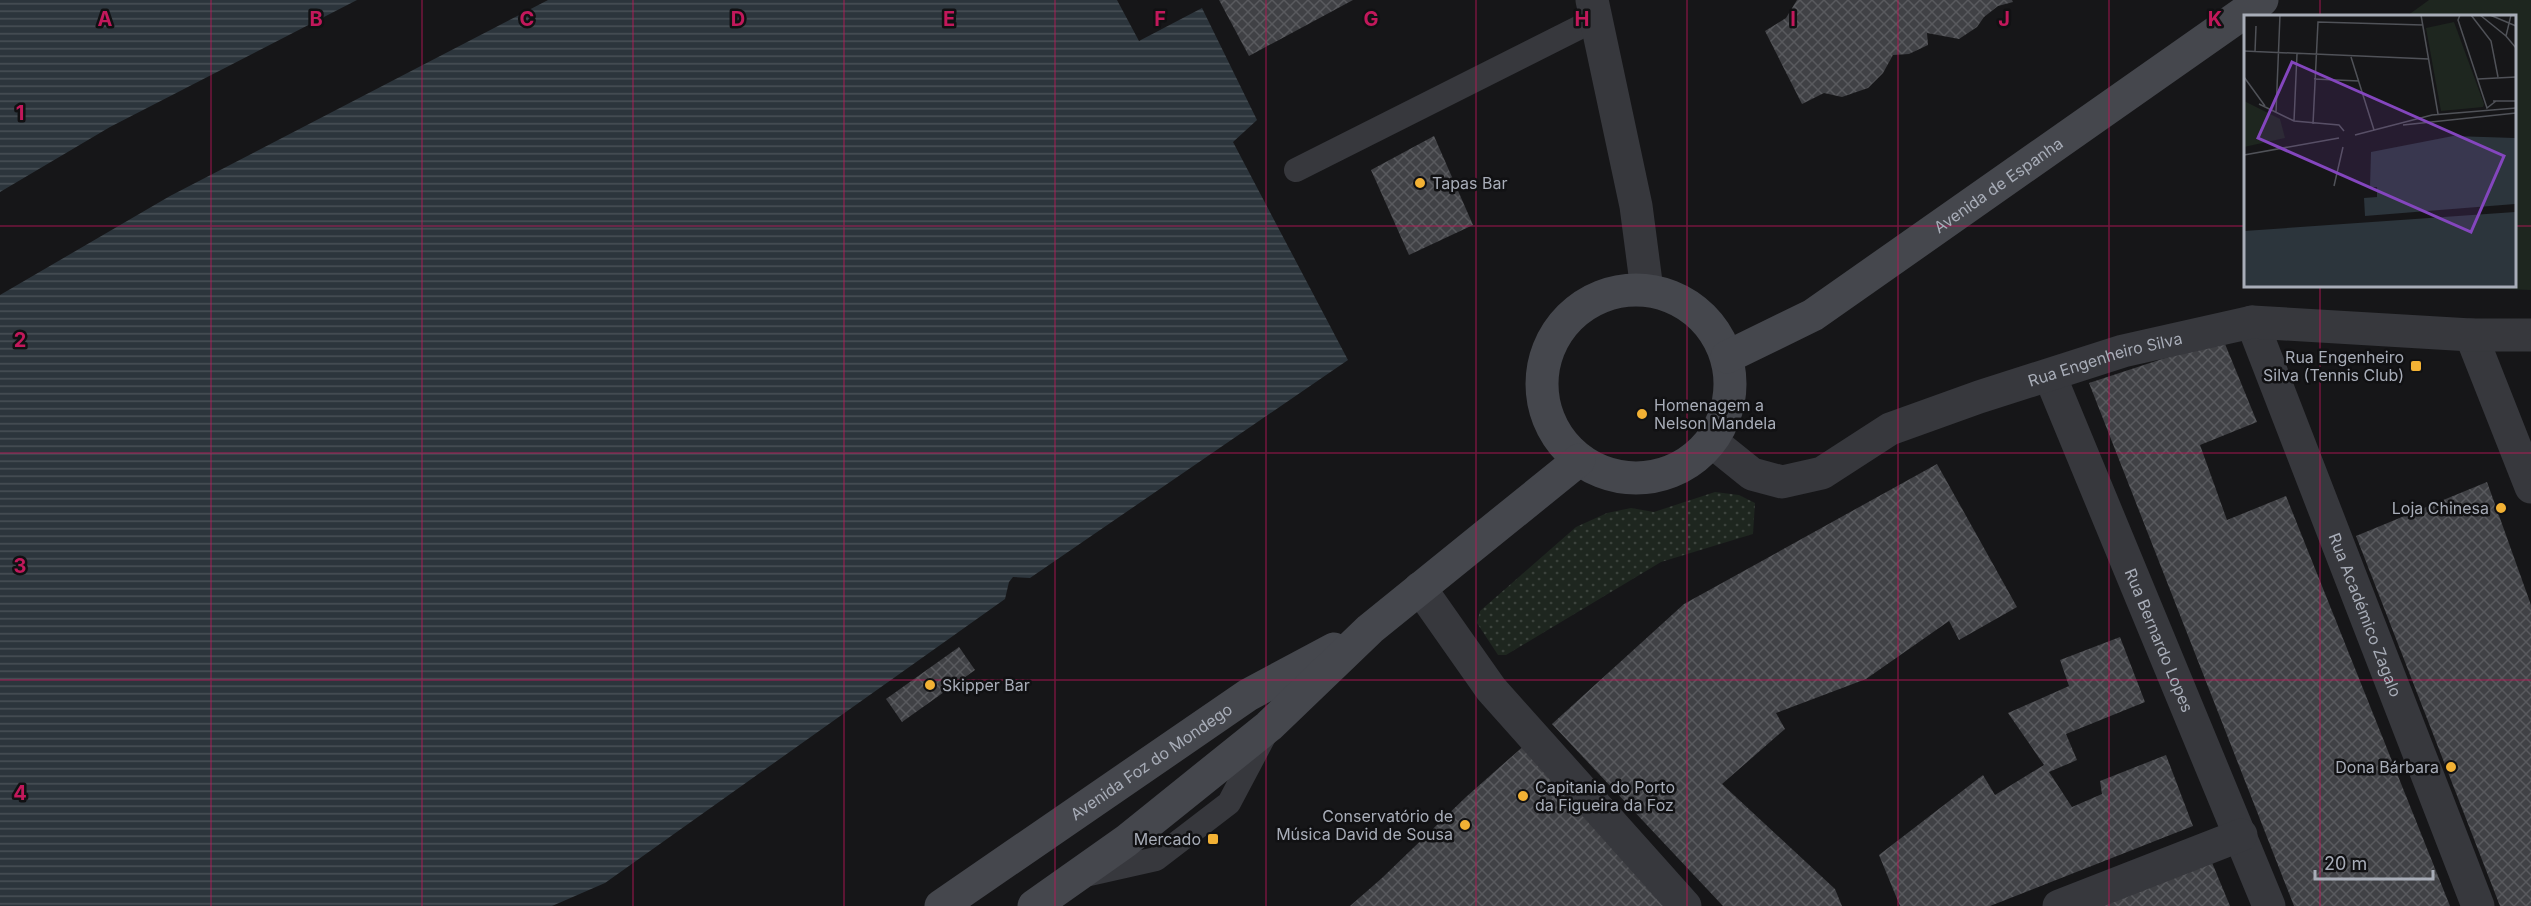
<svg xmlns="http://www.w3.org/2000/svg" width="2531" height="906" viewBox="0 0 2531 906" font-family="Inter,sans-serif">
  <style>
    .grass { fill: url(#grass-dots) }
    .pitch { fill: #1e261f }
    .water { fill: url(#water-rules) }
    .building { fill: url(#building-cross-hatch) }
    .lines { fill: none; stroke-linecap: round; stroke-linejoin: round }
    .lane { stroke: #37383d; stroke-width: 24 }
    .street { stroke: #37383d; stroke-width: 33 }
    .secondary { stroke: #45474d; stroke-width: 33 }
    .grid { fill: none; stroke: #c2185b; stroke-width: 1.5; stroke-opacity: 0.55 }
    .poi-dot { fill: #f2b134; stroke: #111113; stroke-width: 2 }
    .labels { text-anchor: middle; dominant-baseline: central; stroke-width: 5; stroke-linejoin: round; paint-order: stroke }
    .poi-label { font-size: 16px; fill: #a8adb8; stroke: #111113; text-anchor: end }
    .street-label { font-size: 16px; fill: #a8adb8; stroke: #111113 }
    .inset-road { fill: none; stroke: #505258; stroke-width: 1.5 }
    .view { fill: #8446be; fill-opacity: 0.15; stroke: #8446be; stroke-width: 3 }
    .inset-edge { fill: none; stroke: #a8adb8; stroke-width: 3 }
    .grid-label { font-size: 20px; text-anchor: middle; font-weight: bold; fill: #c2185b; stroke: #111113; stroke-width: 5; stroke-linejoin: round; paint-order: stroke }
  </style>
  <defs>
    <pattern id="grass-dots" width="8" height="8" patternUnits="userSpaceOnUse" patternTransform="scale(1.5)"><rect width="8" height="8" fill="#1e261f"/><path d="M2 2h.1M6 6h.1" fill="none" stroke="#3c433d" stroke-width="1.8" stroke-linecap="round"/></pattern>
    <pattern id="water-rules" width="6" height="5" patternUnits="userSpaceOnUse" patternTransform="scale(1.5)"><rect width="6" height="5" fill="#2c353c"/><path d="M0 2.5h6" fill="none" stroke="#485056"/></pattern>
    <pattern id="building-cross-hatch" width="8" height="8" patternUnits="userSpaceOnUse" patternTransform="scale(1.5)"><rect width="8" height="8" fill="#404145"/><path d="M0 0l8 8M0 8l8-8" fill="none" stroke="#595a5e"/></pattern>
  </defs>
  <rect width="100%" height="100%" fill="#161618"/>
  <polygon class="grass" points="1715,492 1739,495 1755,503 1753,534 1661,562 1506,655 1498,655 1477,623 1480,611 1576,527 1607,513 1631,508 1654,512"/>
  <polygon class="pitch" points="2429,0 2531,0 2531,290 2399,285 2514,285 2514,16 2407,16"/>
  <g class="water">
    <polygon points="0,0 357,0 110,127 0,192"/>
    <polygon points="548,0 1117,0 1139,41 1202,8 1257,120 1233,142 1348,360 1030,578 1013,577 1009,582 1005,599 605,883 552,906 0,906 0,295 170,196"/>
  </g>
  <g class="building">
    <polygon points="1219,0 1353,0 1249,56"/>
    <polygon points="1797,0 2012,0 2013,2 1998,6 1984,17 1977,27 1959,39 1927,33 1928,45 1909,54 1893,55 1883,73 1868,88 1842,97 1824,93 1802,104 1765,31 1786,18"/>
    <polygon points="1434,136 1473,225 1409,255 1371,170"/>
    <polygon points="2223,339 2257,422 2200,445 2227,520 2286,496 2450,906 2294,906 2089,383"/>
    <polygon points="1937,464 2017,607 1959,640 1949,621 1866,679 1776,713 1785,729 1722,784 1835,889 1842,906 1723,906 1552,724 1684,604"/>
    <polygon points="2487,482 2531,605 2531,906 2500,906 2356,536"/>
    <polygon points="2120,637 2145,702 2066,734 2077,760 2049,772 2072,807 2102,794 2100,781 2166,755 2193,826 1990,906 1900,906 1879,855 1983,775 1995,795 2044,765 2008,713 2069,686 2060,660"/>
    <polygon points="959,647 975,670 902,722 886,699"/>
    <polygon points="1527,743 1677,906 1350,906 1382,878 1466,797"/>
    <polygon points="2208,853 2230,906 2097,906"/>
  </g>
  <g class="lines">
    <g class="lane">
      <polyline points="1296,170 1596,19"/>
      <polyline points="1085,875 1156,859 1229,803 1266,733"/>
    </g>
    <g class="street">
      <polyline points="1592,0 1636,206 1647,290"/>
      <path id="s1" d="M2252,322L2478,906"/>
      <polyline points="2471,335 2531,487"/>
      <path id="s2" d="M2050,376L2269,906"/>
      <path id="s3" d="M1711,441L1752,474L1782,482L1822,473L1890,429L1979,397L2123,351L2252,322L2471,335H2531"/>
      <polyline points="1420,588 1491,689 1685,906"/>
      <polyline points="2059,906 2241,835"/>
    </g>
    <g class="secondary">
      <circle cx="1636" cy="384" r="94"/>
      <path id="s4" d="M1727,357L1813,315L2262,0"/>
      <path id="s5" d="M941,906L1248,695L1334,649"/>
      <polyline points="1034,906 1126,841 1269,726 1370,629 1579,460"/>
    </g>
  </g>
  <path class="grid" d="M211,0V906M422,0V906M633,0V906M844,0V906M1055,0V906M1266,0V906M1476,0V906M1687,0V906M1898,0V906M2109,0V906M2320,0V16M0,226H2246M2514,226H2531M2320,285V906M0,453H2531M0,680H2531"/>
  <g class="poi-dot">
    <circle cx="1420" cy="183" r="6"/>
    <rect x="2410" y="360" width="12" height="12" rx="3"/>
    <circle cx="1642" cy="414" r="6"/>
    <circle cx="2501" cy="508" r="6"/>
    <circle cx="930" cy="685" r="6"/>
    <circle cx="2451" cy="767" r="6"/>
    <circle cx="1523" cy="796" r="6"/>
    <circle cx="1465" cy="825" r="6"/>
    <rect x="1207" y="833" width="12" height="12" rx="3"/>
  </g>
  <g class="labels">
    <g class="poi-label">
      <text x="1432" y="183" text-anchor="start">Tapas Bar</text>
      <text x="2404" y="357">Rua Engenheiro<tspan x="2404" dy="18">Silva (Tennis Club)</tspan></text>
      <text x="1654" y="405" text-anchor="start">Homenagem a<tspan x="1654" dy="18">Nelson Mandela</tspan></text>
      <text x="2489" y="508">Loja Chinesa</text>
      <text x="942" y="685" text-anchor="start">Skipper Bar</text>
      <text x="2439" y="767">Dona Bárbara</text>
      <text x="1535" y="787" text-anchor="start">Capitania do Porto<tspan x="1535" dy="18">da Figueira da Foz</tspan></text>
      <text x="1453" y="816">Conservatório de<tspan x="1453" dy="18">Música David de Sousa</tspan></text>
      <text x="1201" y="839">Mercado</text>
    </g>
    <g class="street-label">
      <text stroke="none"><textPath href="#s4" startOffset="322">Avenida de Espanha</textPath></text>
      <text stroke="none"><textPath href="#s3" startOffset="432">Rua Engenheiro Silva</textPath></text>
      <text stroke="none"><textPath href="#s1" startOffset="314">Rua Académico Zagalo</textPath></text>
      <text stroke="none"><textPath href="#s2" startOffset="286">Rua Bernardo Lopes</textPath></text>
      <text stroke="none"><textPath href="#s5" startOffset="255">Avenida Foz do Mondego</textPath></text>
    </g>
  </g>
  <g transform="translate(2244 15)">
    <rect width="272" height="272" fill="#161618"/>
    <path d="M210,7L240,89L239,92L197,96L182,13Z" fill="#1e261f"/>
    <path d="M0,86L36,104L41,123L0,132Z" fill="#1e261f"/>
    <path d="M209,121L271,123V189L121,201L120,183L133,182V172H126L127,137ZM271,197V271H0V216Z" fill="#2c353c"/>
    <path class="inset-road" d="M177,0L194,99M216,0L214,5L243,93L252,86M227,0L247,26L254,62M236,0L262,21L272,33M246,0L272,11M262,21L267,0M0,36L185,44M11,37L12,11M107,42L130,115M0,62L21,91M70,64L115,66M234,64L272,62M249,86H272M15,89L50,106L95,110L100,116M32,97L36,0M50,106L53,39M69,109L74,7L179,10M159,110L272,98M111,120L188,100L272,93M0,140L95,123M90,171L99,132"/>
    <path class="view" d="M48,47L260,141L227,217L14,123Z"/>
    <rect width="272" height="272" class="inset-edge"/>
  </g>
  <g class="grid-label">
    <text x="105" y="26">A</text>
    <text x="316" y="26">B</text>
    <text x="527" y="26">C</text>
    <text x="738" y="26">D</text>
    <text x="949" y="26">E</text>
    <text x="1160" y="26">F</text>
    <text x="1371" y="26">G</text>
    <text x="1582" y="26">H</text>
    <text x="1793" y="26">I</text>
    <text x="2004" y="26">J</text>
    <text x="2215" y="26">K</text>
    <text x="20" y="120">1</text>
    <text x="20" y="347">2</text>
    <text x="20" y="573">3</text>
    <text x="20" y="800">4</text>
  </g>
  <path d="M2315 870v9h118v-9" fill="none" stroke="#a8adb8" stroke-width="3"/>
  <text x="2324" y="870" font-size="18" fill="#a8adb8" stroke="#111113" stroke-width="4.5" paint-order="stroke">20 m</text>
</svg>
